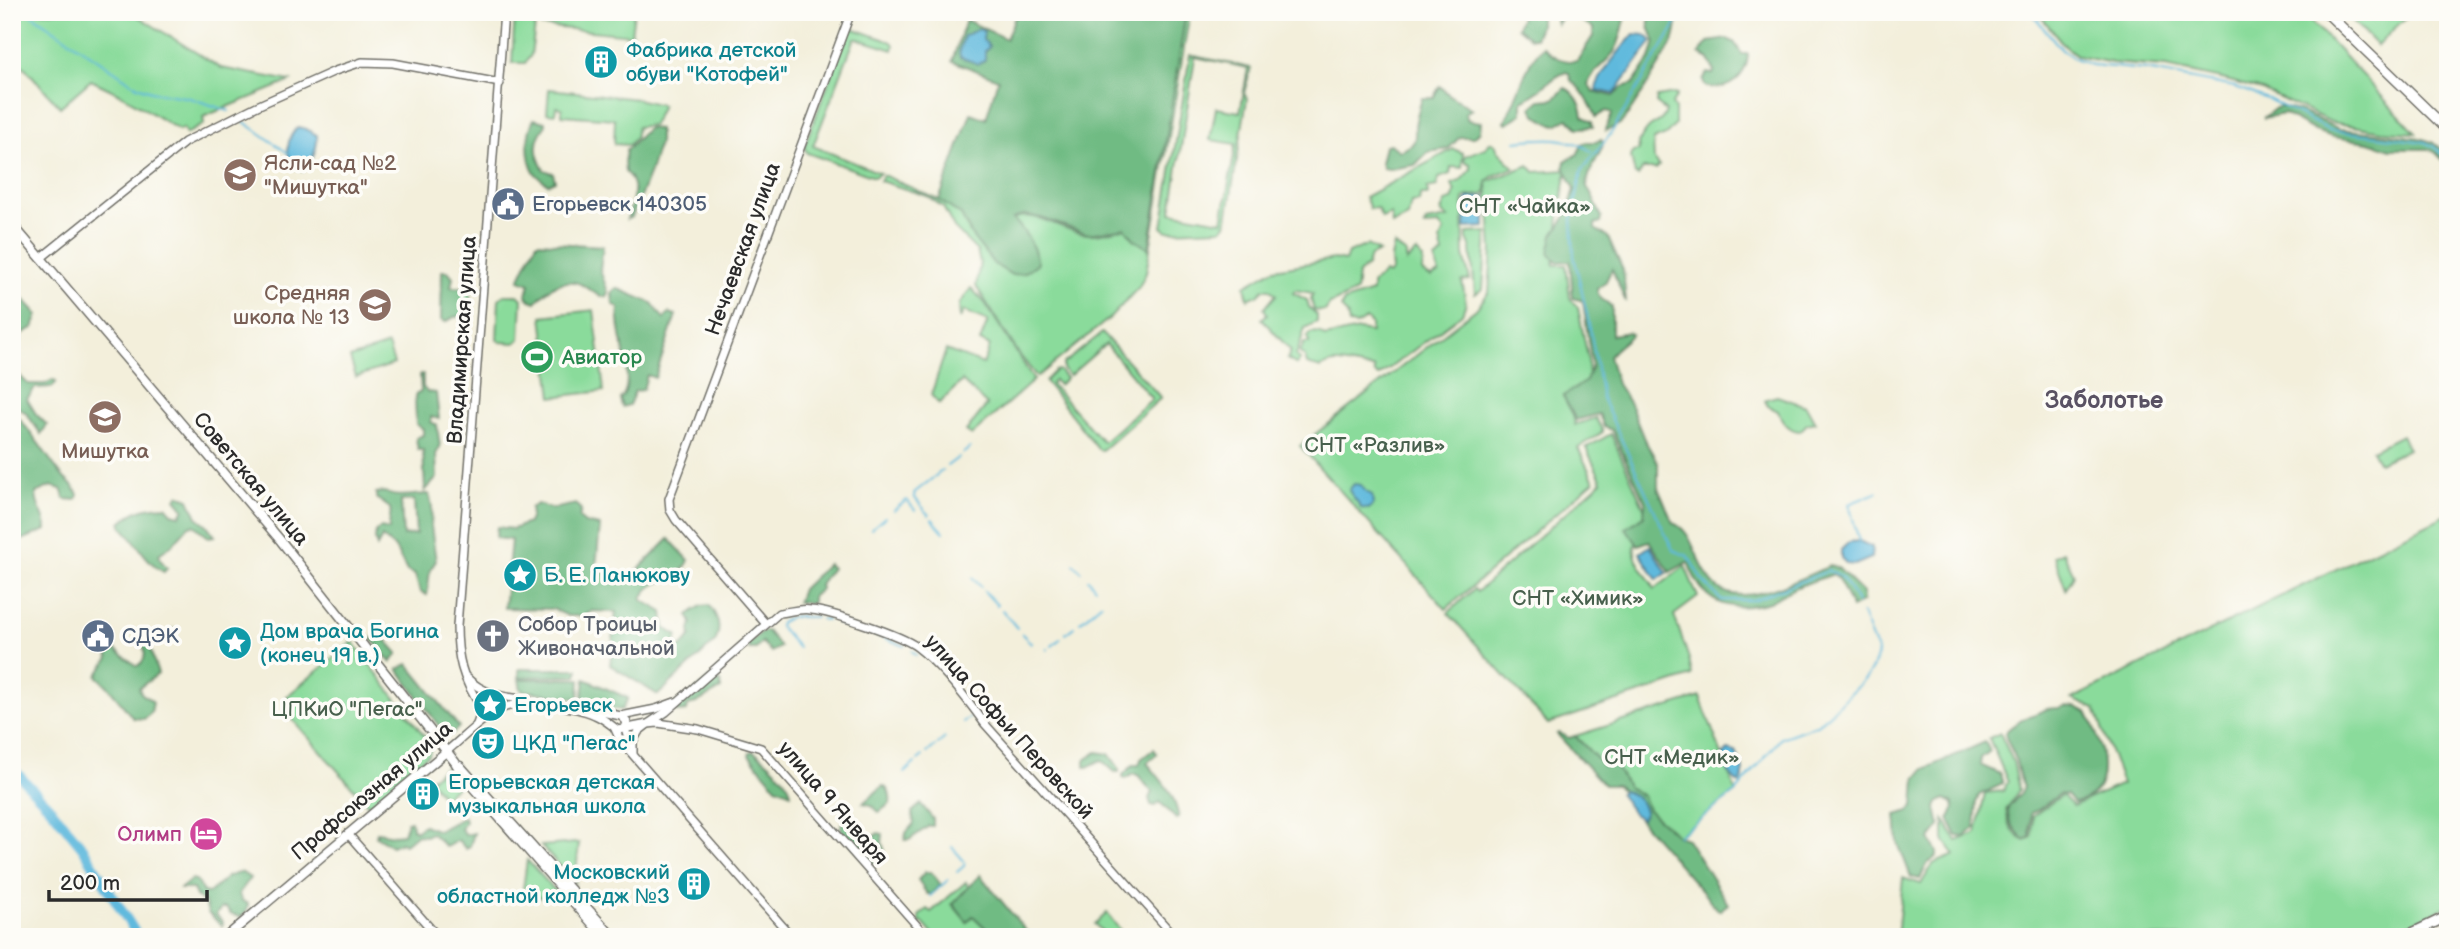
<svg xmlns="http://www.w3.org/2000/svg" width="2460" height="949" viewBox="0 0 2460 949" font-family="'Balsamiq Sans',sans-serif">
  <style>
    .green { fill: #8adb9b; stroke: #5a8363; stroke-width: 2; fill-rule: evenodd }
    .forest { fill: #6fbb83; stroke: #4d7357; stroke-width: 2; fill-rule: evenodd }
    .water { fill: #5fb9dd; stroke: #457284; stroke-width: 2 }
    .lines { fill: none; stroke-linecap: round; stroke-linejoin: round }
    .stream { stroke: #5fb9dd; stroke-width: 2 }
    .river { stroke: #5fb9dd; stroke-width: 10 }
    .tertiary-casing { stroke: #717069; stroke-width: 10 }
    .secondary-casing { stroke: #717069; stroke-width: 11 }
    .primary-casing { stroke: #717069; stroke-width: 12 }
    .tertiary { stroke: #fff; stroke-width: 7 }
    .secondary { stroke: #fff; stroke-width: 8 }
    .primary { stroke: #fff; stroke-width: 9 }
    .labels { text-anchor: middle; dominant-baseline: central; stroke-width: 7; stroke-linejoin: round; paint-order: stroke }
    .culture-label { font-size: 21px; fill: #0d838f; stroke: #fdfcf7; text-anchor: start }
    .education-label { font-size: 21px; fill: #785e54; stroke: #fdfcf7; text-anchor: start }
    .service-label { font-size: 21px; fill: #4e5e75; stroke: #fdfcf7; text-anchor: start }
    .park-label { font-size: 21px; fill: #48604d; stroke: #fdfcf7 }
    .street-label { font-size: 21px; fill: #2b2b2b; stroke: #fdfcf7 }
    .leisure-label { font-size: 21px; fill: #27864d; stroke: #fdfcf7; text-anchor: start }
    .worship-label { font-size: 21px; fill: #5b616d; stroke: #fdfcf7; text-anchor: start }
    .hotel-label { font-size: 21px; fill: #b23c85; stroke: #fdfcf7; text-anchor: end }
    .quarter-label { font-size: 24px; font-weight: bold; fill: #5a5263; stroke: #fdfcf7 }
  </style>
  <rect width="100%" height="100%" fill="#fdfcf7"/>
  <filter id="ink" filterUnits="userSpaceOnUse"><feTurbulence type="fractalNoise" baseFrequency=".0143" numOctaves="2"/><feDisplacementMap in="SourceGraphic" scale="14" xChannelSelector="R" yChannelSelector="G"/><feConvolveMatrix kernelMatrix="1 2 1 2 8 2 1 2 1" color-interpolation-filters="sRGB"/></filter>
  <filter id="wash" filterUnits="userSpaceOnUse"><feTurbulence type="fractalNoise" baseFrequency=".00686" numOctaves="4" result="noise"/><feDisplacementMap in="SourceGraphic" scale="28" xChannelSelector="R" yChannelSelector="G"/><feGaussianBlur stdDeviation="1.57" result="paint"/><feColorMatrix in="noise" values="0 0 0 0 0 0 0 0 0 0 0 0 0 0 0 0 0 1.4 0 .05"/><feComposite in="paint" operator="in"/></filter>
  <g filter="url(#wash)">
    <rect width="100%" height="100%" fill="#f3efdb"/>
    <g class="green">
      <polygon points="12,12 131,12 221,68 291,81 203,117 204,124 186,134 183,128 179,130 122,95 91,80 60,107 26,69 12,57"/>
      <polygon points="515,12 537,12 531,55 525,63 512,63"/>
      <polygon points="542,12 634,12 631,35 541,26"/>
      <path d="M1186,12H1190L1146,273L1139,287L1111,317L1037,377L1019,354L976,286L980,263L977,251L954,228L943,207L927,196L880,181L883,175L939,200L961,215L972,236L994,264L1012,275L1030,270L1013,218C1040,211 1061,231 1087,234C1099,235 1114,230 1125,228L1135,240L1165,141Z"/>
      <polygon points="2037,12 2303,12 2416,133 2382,131 2331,122 2262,90 2226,80 2166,67 2113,63 2078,56 2065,46"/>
      <polygon points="2344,12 2411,12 2377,46"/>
      <polygon points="852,28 892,42 894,45 893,50 855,38 813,146 880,173 874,177 807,153 804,147 848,31"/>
      <path d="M1190,55L1251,68L1244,93L1247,99L1226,225L1221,229L1167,231L1162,227ZM1195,57L1248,68L1240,112L1216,108L1210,140L1236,144L1222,221L1171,212Z"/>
      <polygon points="549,89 637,99 662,105 653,125 637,127 635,138 629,145 614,144 615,119 562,115 562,108 556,107 555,114 547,113"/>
      <path d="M1674,94L1677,95L1672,104L1675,109V125L1666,135L1653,140L1654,159L1659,166L1656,169H1643L1638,176L1635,175L1631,157L1633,152L1639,151L1638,142C1642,138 1645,131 1650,127C1658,121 1663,122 1666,111L1656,103L1657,97Z"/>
      <path d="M1491,142L1495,144L1498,151L1514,167C1498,176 1484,173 1486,194L1465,197L1463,204L1464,255L1470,280L1462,281L1466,303L1462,314L1379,376L1375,374L1374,368C1357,369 1336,356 1321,368L1307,364L1305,357L1300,353L1304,343H1309L1307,336L1312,332L1320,333L1325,337L1359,330L1371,332V324L1366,319L1356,325L1349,324L1347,314L1341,308L1344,301L1372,292V284L1384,273L1388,275L1392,271L1391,258L1394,245L1406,254V262L1417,252L1423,259L1422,272L1431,277L1439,273L1435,260L1443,254L1440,240L1444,231L1439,225L1424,226L1426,222L1448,218L1441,212L1445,202L1452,200L1455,192L1452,184L1460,181L1471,169L1470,164L1464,161L1465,156L1485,148Z"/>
      <polygon points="1453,149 1463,153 1462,168 1451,167 1450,174 1439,178 1437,186 1427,188 1428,195 1420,195 1419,202 1411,203 1408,217 1392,225 1391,214 1382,218 1377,208 1370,209 1365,197"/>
      <polygon points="1529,165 1535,172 1567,170 1559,216 1554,265 1566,265 1570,298 1578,308 1588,358 1589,385 1569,394 1575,425 1596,418 1603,432 1578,448 1594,481 1446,609 1300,446 1476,309 1489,292 1492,249 1487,182"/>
      <polygon points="1487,232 1483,289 1475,294 1471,249 1467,239 1467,233"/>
      <polygon points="1367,245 1379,252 1370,256 1367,266 1358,274 1356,292 1330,304 1325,311 1314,310 1311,299 1313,293 1295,290 1293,293 1307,300 1309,307 1317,315 1317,322 1305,328 1296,356 1300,360 1297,365 1287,359 1291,351 1262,319 1267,314 1264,308 1276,295 1270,289 1264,289 1258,295 1248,299 1245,286 1274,269 1334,259 1345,261 1348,253"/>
      <polygon points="971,288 985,303 1034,380 972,435 966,431 987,405 962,381 939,404 931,395 946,350 983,364 990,346 980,341 988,321 964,311 960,318 959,305"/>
      <polygon points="504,295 518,295 522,299 520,339 515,343 500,342 497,339 499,299"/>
      <polygon points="594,310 604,391 552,397 542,316"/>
      <polygon points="1102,333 1161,398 1102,450 1098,449 1045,381 1055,371 1059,370 1066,378 1059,385 1054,380 1051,384 1103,442 1152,399 1106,344 1069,376 1063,369 1063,364"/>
      <polygon points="388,345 394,364 356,377 350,358"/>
      <path d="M1777,396L1806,406L1815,422L1807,424L1800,431C1789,431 1781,420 1778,411L1768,406L1765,401L1766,399Z"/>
      <path d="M1611,434L1649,519C1625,555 1634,555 1655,589L1685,566L1698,597L1674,615L1689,659L1692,676L1548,724L1448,613L1474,589L1477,592L1602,481L1586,448Z"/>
      <polygon points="2401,435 2408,449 2379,463 2372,450"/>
      <path d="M2448,514V906L2382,937H1897L1903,878L1921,884L1933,864L1955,855L1944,840V820L1957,841L1977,833L1985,793L2003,791L2008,782L1989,738L2000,733L2013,761L2019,790L2006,810C2008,823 2013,836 2026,841L2032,837L2033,816L2062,795L2073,806L2122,784L2095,709L2072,699Z"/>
      <polygon points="2063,552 2074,575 2066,589 2054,556"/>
      <polygon points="353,642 432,746 429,754 369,806 285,711 288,708 285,704 289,701 287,696"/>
      <polygon points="1700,697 1736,792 1678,836 1648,810 1643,796 1628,787 1614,764 1604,766 1575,736"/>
      <polygon points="445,767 461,783 444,797 429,780"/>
      <polygon points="576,843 579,843 575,883 541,846"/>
      <polygon points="527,860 561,897 561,899 522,896"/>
      <polygon points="966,882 968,887 952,904 967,922 973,916 995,937 935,937 922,922 919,924 919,916 927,909 931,912"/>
      <polygon points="1107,913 1125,937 1107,937 1095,924"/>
    </g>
    <g class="forest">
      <path d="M1017,12H1186L1149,249L1135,240L1125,228L1088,234L1041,218L1024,215L1013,219C1026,232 1034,245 1038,263L1024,273L1012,275L994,264L972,236L961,215L939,200L971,113L986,119L998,79L952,61L966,20L1006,39Z"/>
      <polygon points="1523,12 1540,12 1540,26 1535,38 1530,38 1517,27"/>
      <path d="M1554,12H1626C1624,26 1621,40 1614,52C1606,63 1592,71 1588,84L1593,91L1613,96L1623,87L1633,84L1650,59L1655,41L1649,27V18L1652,12H1680C1676,21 1677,31 1674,39C1670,49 1627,119 1621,123C1616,127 1611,128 1606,131L1605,129L1612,115L1611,112L1606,111L1596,117C1594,111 1586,97 1582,92C1576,83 1570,84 1569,73L1566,72C1549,78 1539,94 1522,101V114L1507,123L1505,122L1530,63L1543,46C1552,58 1563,62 1577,61L1593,36V28L1570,14H1563L1557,24Z"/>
      <path d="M1727,39L1734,42L1742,54H1748C1747,77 1728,93 1705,86L1703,81L1707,73L1713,74L1714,71L1709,59L1699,54L1708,42Z"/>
      <path d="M1440,86L1449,95L1472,109L1465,113L1468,120L1481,122L1480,131L1474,137H1460L1448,149L1428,152L1415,165L1390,169L1383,168L1381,163L1385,145L1390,144L1400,151C1414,145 1416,143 1415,128C1415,120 1420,106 1422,98H1433Z"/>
      <path d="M1565,88C1575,92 1582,105 1583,116L1592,122L1593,127L1578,128L1568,118L1556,125C1547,123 1534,116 1532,107L1540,100L1554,99Z"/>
      <polygon points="2281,107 2299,111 2339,129 2419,138 2432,142 2448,155 2448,165 2436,153 2429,149 2391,149 2369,142 2333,137 2315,131 2284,114 2263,118 2276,108"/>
      <path d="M534,119L545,122L546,125C534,140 534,153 544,170L553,173L555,181L548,184C544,181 538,177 535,173C526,159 526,133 534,119Z"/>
      <path d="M648,128L659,129V142L650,172L632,217L627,219C632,203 640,185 625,172L624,162L626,150C636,143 639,135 648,128Z"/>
      <path d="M1601,139L1603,144C1599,159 1587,170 1587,187C1594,196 1596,206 1602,217L1601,222L1595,224V229L1608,237L1623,270L1626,302L1612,269L1605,283L1597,289C1598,301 1605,299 1612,307V335L1628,332L1632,334C1627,341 1616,346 1609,356L1617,384L1630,404L1644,439L1658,463V488L1673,523C1686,528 1691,541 1696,553C1701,563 1707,578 1716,586C1741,611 1802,577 1830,566L1838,568L1863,593V601L1852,608C1846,598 1842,581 1834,574C1820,579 1806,583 1793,589C1784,592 1777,599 1769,602C1726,614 1702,603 1688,562L1670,572L1649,541L1638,545L1626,528L1644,516L1645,502L1612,430L1604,427L1599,414L1576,420L1563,396L1586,381L1592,366L1583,301L1573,298L1570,261L1558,262L1549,253L1553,235L1567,215L1575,189L1564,167L1565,161L1577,155L1582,145L1587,142H1596Z"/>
      <path d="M537,242L603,246L600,270L608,292L606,297C597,297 593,291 586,287C567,274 548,287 536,302L530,300L526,295L530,284L519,280Z"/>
      <path d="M442,271H448L453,277L451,287L466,288L471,294L470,316L466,319C458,314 453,317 446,322L441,320Z"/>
      <polygon points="12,286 38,315 33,328 21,334 21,340 12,347"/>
      <path d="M616,288L652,303L664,319L669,313L676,315L655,378L647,375L643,390L635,391L629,405L622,407L620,399C638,385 615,330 619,308L613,304L612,294Z"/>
      <polygon points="12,368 28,384 45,384 53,380 56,382 53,387 35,388 27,399 36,414 47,425 41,434 26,413 12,403"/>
      <polygon points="420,374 423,374 423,387 427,392 436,393 439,419 431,417 431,422 437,425 440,447 436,454 437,478 425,491 423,450 418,450 416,438 423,435 423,429 416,424 415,395 421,392"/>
      <path d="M12,411C32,431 46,456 64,478C70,484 76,487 78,495L76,500L65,499L61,489L51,486L36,493C36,510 47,516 46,530L12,544Z"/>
      <path d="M385,492C396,499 415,494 429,494L432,506L431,526L436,561L430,570L427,595L420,592L415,575L407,571L395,548L382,537L377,547L375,540L376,531L381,528L389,530C388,522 392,516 390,508L376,498V493ZM414,500L416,534L403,536L401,501Z"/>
      <path d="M178,495L189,499L197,517L206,524L215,536L208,537L194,525L189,526L173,544L159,554L160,559L167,568L164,572C147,564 135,539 121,526V523C136,508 147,507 166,506L172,513L180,515L184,509L176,499Z"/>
      <path d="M537,504L552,509L576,504L581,510L579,518L585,523L600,526L596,567L602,573C611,571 616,571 624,577L632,576L669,539L689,560C681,582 648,577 642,600L663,612L665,628L678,636L675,644L681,648L691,636L690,629L692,623L688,615L701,606L709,605C718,617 722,628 715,642L658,695L610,665L616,612L592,611L584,616H568L553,609L504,608L511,540L496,538L497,527L513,529L528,523L531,516L530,508Z"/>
      <polygon points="828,564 832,568 820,584 821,589 812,597 812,602 808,604 805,602 797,603 802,589"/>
      <path d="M173,629L174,635C167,644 158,638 149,638L150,649L158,674L139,688L141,693L153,702L151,713L144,719L133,718C120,703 112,688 97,676L109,658L107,651L113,648L137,666C152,658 140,644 142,632L162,634Z"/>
      <polygon points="767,631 780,647 771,652 762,642 756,649 749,649 748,644 762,632"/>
      <polygon points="379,632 398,653 391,663 372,639"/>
      <polygon points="408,664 459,727 453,733 446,736 398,669"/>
      <polygon points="519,669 578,669 577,676 519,677"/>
      <polygon points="710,678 721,682 721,689 696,703 688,705 687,711 677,712 674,709"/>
      <polygon points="519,679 580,679 579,699 521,690"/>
      <polygon points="585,679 628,698 622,710 582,705"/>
      <path d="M2065,706L2075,707L2087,712C2101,740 2120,794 2074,803L2067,795L2060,794L2038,810L2031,813L2030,837L2025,840C2015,831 2007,821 2008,808L2021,793L2024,787C2018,776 2018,768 2015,757C2012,748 2006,742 2005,733C2013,722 2035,714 2047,709C2055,707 2058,710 2065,706Z"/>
      <path d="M1560,733L1569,738L1575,736L1604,766L1613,763L1628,787L1643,796L1648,810L1678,836L1687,839L1728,904L1719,911L1639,819L1645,812C1642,800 1633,793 1622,791L1617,785H1604L1557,734Z"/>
      <polygon points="1985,742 1990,751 1981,758 1980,765 2000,774 2003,784 1979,795 1977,801 1975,828 1964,837 1957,836 1949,820 1954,809 1953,803 1945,799 1938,803 1936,808 1940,826 1930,839 1937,852 1937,857 1927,864 1920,879 1911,877 1898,843 1896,815 1909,811 1914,806 1916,779 1924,769"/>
      <path d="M1154,749L1157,754L1147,763C1165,785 1173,791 1179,818L1176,819L1160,802L1155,806L1151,805L1149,798L1152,792L1138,775L1133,774L1126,779L1123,778V775L1133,765H1139L1141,759Z"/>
      <path d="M753,751C764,757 790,781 791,793L776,787L749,755L750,752Z"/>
      <polygon points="1097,752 1109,754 1119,768 1119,772 1115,772 1101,760 1088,767 1085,767 1085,760"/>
      <path d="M883,786C890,789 891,798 890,804L879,812L871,805L863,803Z"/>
      <polygon points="921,804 933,819 933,826 929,826 909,840 905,840 906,833 914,823 912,812"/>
      <polygon points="851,815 857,818 850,829 860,834 867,842 878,833 883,834 882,843 885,852 876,862 867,862 841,832 841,824"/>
      <polygon points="464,817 465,822 461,829 465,835 474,833 470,846 466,849 458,840 446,847 431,833 426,836 416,835 405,844 401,842 392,846 376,836 377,832 394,835 403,834 407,822 411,821 412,828 415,831 424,825 438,831"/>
      <polygon points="241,872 250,878 239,894 241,900 248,904 247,911 241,917 231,914 226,908 221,908 216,915 223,923 222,926 208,913 205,903 196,896 193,889 180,889 192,879 196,880 203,892 209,893 227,877"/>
      <polygon points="925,872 931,872 941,885 931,894 927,894 918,880"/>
      <polygon points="980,875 1031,937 995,937 973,916 967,922 953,904"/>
    </g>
    <g class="water">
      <polygon points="978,29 984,31 983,40 988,44 989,47 985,51 985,60 978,64 960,57 959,51 964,36"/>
      <path d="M1634,34L1645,35L1652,41L1614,94L1596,90C1596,78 1625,44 1634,34Z"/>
      <path d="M298,127L306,129L317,135C318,147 312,164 303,171L292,167C286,154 286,137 298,127Z"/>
      <path d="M1485,197V227L1465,228C1467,218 1463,206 1468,198Z"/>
      <path d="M1354,484L1361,485L1366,492L1372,495L1373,504L1369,509L1361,508C1358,501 1352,497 1349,490Z"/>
      <polygon points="1859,541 1872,547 1871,558 1855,565 1847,564 1841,558 1841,550 1849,542"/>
      <polygon points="1650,546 1667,573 1657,580 1640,553"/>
      <path d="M1728,750L1736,752C1741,763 1747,774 1740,784C1731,779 1723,765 1724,754Z"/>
      <path d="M1622,791C1634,793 1642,800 1645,812L1641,819L1635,815L1620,795Z"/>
    </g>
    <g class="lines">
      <g class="stream">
        <polyline points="28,12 135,85 154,92 190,98 229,111"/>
        <path d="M1683,12L1610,135L1582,170L1572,220L1574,256L1590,328L1602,398L1673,550L1688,556L1702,580L1721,600H1753L1828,571C1844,573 1850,591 1858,604"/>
        <polyline points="2031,12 2062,50 2074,58 2092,65 2146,70 2235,87 2270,100 2329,130 2424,142 2433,146 2448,160"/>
        <polyline points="240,119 288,153"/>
        <path d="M1516,141C1542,138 1570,135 1592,152"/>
        <polyline points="962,454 970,448"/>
        <polyline points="947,466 959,457"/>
        <polyline points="924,509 915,498 914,493 943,470"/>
        <polyline points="894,510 907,500 915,510"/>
        <polyline points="925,511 929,515"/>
        <polyline points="932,519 944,532"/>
        <polyline points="871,529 885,517"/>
        <polyline points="1859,541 1849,504 1878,492"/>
        <polyline points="1074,564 1081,571"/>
        <polyline points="973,578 981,587"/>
        <polyline points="1088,579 1095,588"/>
        <polyline points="984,591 997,605"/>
        <polyline points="1002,610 1017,628"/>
        <polyline points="821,619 827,620"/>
        <polyline points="1080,622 1102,603"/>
        <polyline points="837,623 851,628"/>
        <polyline points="1022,634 1031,643"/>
        <polyline points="1065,634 1074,627"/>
        <polyline points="876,635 905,646"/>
        <polyline points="1052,646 1061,638"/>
        <polyline points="798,648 779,626 780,623 790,617 816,617"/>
        <polyline points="1047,650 1048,649"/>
        <polyline points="912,651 916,655"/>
        <polyline points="979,710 984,705"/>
        <polyline points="963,723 970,717"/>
        <polyline points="938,744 945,738"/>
        <polyline points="927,753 935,746"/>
        <polyline points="918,760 923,756"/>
        <polyline points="904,773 915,763"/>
        <polyline points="1678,836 1736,792 1781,738 1819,724 1866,678 1875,663 1878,654 1862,614"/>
        <polyline points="952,847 965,862 964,866 957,872"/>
        <polyline points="930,896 948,880"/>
      </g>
      <polyline class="river" points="12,768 53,811 83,848 138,937"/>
    </g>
  </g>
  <g filter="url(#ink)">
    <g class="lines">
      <g class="tertiary-casing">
        <g id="tertiary">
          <polyline points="41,258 185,142 257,106 335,71 362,62 393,63 500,83"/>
          <polyline points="765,623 676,520 670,510 669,499 851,12"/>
          <path d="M466,677C483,695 505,697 528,700"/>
          <path d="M480,705C462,679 457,657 457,626L504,12"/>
          <polyline points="592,710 621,716 656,709 675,702"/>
          <polyline points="621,716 627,722 625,728 630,747"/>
          <polyline points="477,724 481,713 480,701 485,696 491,694"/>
          <polyline points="615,729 620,740 792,937"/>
          <path d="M447,751C464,737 483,717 503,708C523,699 576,706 595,715C603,718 611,725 618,730L648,724L666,712L779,613C790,612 800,608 811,610C832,612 901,635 917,647C942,666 967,699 985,724L1175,937"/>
          <polyline points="633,753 633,741 639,731 648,724 658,723 698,729 761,748 927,937"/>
          <polyline points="348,834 438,937"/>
        </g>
      </g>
      <g class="secondary-casing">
        <g id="secondary">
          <polyline points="12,224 281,541 455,762 463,776 604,937"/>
          <polyline points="460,766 613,937"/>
          <polyline points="226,937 447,751"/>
        </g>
      </g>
      <g class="primary-casing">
        <g id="primary">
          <polyline points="2326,12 2448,130"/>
          <polyline points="2404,937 2448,916"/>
        </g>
      </g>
      <use href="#tertiary" class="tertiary"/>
      <use href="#secondary" class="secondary"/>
      <use href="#primary" class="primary"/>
    </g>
  </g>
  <defs>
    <g id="building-disc" transform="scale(1.75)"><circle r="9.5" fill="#0f9aa8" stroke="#fdfcf7"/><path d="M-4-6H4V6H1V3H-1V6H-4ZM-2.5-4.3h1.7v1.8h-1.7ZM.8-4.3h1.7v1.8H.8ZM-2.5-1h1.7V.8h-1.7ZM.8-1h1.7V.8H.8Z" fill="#fff"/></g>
    <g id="school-disc" transform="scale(1.75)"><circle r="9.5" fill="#8d6e63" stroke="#fdfcf7"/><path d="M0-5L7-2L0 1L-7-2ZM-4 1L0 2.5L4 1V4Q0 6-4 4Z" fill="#fff"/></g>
    <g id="civic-disc" transform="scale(1.75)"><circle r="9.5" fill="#5c6f8a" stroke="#fdfcf7"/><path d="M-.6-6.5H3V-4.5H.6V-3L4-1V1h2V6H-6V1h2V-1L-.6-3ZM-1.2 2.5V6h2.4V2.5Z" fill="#fff"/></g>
    <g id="stadium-disc" transform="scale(1.75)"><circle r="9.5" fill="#2e9e5b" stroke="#fdfcf7"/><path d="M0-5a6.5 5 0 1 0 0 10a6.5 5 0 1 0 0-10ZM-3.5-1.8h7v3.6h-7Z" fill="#fff"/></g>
    <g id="sight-disc" transform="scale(1.75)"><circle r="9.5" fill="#0f9aa8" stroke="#fdfcf7"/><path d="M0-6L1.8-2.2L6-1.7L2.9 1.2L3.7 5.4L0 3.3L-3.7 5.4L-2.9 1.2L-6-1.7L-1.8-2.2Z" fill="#fff"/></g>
    <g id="church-disc" transform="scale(1.75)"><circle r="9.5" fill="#6b7280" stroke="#fdfcf7"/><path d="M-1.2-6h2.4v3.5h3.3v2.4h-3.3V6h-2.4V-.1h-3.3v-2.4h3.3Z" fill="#fff"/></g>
    <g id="theatre-disc" transform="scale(1.75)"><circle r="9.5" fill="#0f9aa8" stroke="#fdfcf7"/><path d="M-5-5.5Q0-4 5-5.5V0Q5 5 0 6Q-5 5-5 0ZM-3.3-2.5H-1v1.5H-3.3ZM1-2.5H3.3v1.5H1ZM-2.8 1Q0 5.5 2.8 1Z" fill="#fff"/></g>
    <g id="hotel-disc" transform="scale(1.75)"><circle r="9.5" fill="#d1479c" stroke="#fdfcf7"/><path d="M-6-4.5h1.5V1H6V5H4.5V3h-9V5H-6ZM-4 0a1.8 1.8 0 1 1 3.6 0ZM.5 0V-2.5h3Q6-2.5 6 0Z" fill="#fff"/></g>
  </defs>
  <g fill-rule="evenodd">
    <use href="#building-disc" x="601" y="62"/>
    <use href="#school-disc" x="240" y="175"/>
    <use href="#civic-disc" x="508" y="204"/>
    <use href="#school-disc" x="375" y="305"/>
    <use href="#stadium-disc" x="537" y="357"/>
    <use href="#school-disc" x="105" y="417"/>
    <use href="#sight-disc" x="520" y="575"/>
    <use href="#civic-disc" x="98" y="636"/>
    <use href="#church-disc" x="493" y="636"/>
    <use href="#sight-disc" x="235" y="643"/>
    <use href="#sight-disc" x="490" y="705"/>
    <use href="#theatre-disc" x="488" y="743"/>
    <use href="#building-disc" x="423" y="794"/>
    <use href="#hotel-disc" x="206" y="834"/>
    <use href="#building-disc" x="694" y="884"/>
  </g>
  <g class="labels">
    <g class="culture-label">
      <text x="626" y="50">Фабрика детской<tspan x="626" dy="24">обуви "Котофей"</tspan></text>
      <text x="544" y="575">Б. Е. Панюкову</text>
      <text x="260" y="631">Дом врача Богина<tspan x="260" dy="24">(конец 19 в.)</tspan></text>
      <text x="514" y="705">Егорьевск</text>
      <text x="512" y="743">ЦКД "Пегас"</text>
      <text x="448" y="782">Егорьевская детская<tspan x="448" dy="24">музыкальная школа</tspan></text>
      <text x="670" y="872" text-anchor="end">Московский<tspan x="670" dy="24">областной колледж №3</tspan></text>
    </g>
    <g class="education-label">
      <text x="264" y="163">Ясли-сад №2<tspan x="264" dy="24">"Мишутка"</tspan></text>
      <text x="350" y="293" text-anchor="end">Средняя<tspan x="350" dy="24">школа № 13</tspan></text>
      <text x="105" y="451" text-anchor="middle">Мишутка</text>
    </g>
    <g class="service-label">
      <text x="532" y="204">Егорьевск 140305</text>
      <text x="122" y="636">СДЭК</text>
    </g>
    <g class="park-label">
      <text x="1525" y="206">СНТ «Чайка»</text>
      <text x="1375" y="445">СНТ «Разлив»</text>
      <text x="1578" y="598">СНТ «Химик»</text>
      <text x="347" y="709">ЦПКиО "Пегас"</text>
      <text x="1672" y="757">СНТ «Медик»</text>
    </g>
    <g class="street-label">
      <text transform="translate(743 249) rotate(-70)">Нечаевская улица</text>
      <text transform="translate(462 340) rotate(-86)">Владимирская улица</text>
      <text transform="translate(251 479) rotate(50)">Советская улица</text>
      <text transform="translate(1009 727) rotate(48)">улица Софьи Перовской</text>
      <text transform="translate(372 791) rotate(-40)">Профсоюзная улица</text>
      <text transform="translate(833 803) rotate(49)">улица 9 Января</text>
    </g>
    <g class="leisure-label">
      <text x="562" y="357">Авиатор</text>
    </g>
    <g class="worship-label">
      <text x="518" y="624">Собор Троицы<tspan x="518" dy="24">Живоначальной</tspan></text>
    </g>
    <g class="hotel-label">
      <text x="182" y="834">Олимп</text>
    </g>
    <g class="quarter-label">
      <text x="2104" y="400">Заболотье</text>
    </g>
  </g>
  <rect width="2460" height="949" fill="none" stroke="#fdfcf7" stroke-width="42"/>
  <path d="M49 890v10h158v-10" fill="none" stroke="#2b2b2b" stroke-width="3.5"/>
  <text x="60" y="890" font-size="21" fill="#2b2b2b" stroke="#fdfcf7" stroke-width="5" paint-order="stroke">200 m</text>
</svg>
